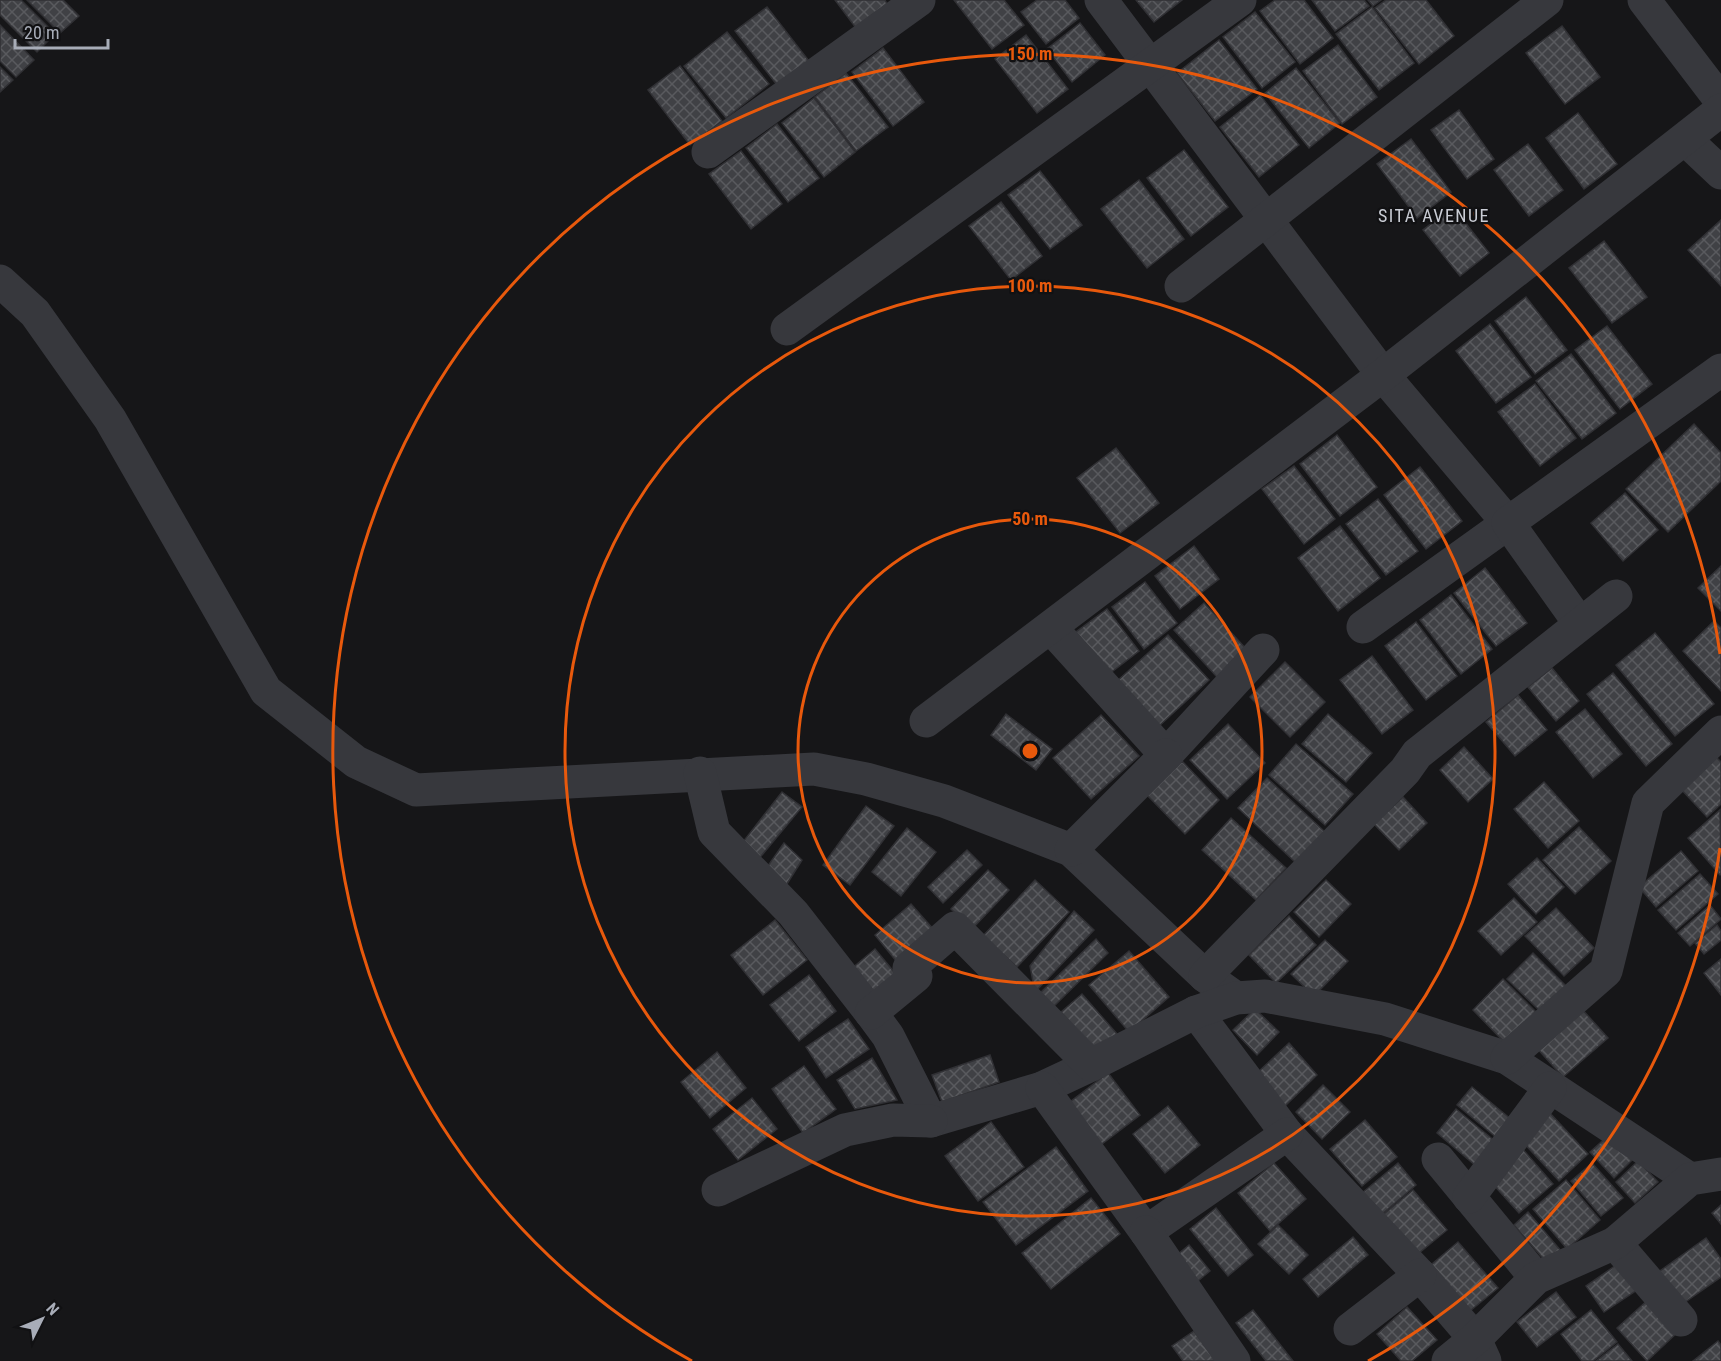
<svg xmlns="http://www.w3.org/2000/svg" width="1721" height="1361" viewBox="0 0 1721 1361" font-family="'Roboto Condensed',sans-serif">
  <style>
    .building { fill: url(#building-cross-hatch); stroke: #303034; stroke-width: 1.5 }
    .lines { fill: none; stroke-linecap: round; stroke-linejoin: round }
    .minor { stroke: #37383d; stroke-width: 33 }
    .ring { fill: none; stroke: #e8590c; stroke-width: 3 }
    .labels { text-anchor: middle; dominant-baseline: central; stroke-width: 4.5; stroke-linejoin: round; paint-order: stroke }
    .neighbourhood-label { font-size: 18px; letter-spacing: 1.5px; fill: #c9ccd4; stroke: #111113 }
    .centre { fill: #e8590c; stroke: #111113; stroke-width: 3 }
    .ring-label { font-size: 18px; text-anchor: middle; font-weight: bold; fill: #e8590c; stroke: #111113; stroke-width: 4.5; stroke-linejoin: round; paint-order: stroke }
  </style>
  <defs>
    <pattern id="building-cross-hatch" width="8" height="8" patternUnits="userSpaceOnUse" patternTransform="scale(1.5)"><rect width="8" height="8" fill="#404145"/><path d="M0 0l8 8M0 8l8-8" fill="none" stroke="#595a5e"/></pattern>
  </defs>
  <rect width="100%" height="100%" fill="#161618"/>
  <g class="building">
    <polygon points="0,0 21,0 55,34 37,52 0,15"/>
    <polygon points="27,0 63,0 79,16 60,33"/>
    <polygon points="835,0 885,0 887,4 856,28"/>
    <polygon points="954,0 1004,0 1024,25 992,49"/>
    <polygon points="1037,0 1065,0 1079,18 1046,44 1021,12"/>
    <polygon points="1136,0 1182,0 1154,22"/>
    <polygon points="1275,0 1304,0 1333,38 1300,64 1260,11"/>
    <polygon points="1312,0 1364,0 1369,6 1335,31"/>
    <polygon points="1368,0 1381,0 1373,6"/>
    <polygon points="1386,0 1426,0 1454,36 1419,64 1375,8"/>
    <polygon points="767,7 809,61 777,85 735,31"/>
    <polygon points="1372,7 1414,63 1379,90 1336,34"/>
    <polygon points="1255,12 1295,62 1262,88 1223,37"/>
    <polygon points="1080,23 1105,55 1072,82 1047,49"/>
    <polygon points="0,25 34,60 16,77 0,61"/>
    <polygon points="1562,26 1600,77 1565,104 1526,53"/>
    <polygon points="727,32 769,84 726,118 684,66"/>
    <polygon points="1026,35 1068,89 1037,113 995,59"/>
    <polygon points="1219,40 1257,89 1215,121 1177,73"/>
    <polygon points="1338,45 1377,97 1342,124 1303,71"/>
    <polygon points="883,48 924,102 893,126 852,72"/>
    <polygon points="680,66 722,121 690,145 648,90"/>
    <polygon points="0,67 13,80 0,92"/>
    <polygon points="1296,68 1340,123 1309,148 1265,93"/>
    <polygon points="846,73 888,127 856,151 815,97"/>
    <polygon points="1260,95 1299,145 1259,177 1220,127"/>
    <polygon points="814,98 855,152 824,177 782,123"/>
    <polygon points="1459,110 1494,159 1467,179 1431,130"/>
    <polygon points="1578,113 1617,164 1584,189 1546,138"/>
    <polygon points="777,124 819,178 788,202 746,148"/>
    <polygon points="1411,139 1451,192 1417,218 1377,164"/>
    <polygon points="1528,144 1563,190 1529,216 1494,170"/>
    <polygon points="1184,150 1228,207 1191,236 1147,178"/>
    <polygon points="741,151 782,204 751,229 709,174"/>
    <polygon points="1040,171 1082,225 1050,249 1008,195"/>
    <polygon points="1139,180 1184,239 1147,268 1101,209"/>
    <polygon points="1001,202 1042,256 1011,280 969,226"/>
    <polygon points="1453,207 1489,253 1460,276 1423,230"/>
    <polygon points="1721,220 1721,286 1688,250"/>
    <polygon points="1604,241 1647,297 1612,323 1569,268"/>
    <polygon points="1526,297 1567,350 1535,374 1495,321"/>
    <polygon points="1490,324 1531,377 1496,403 1456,351"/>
    <polygon points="1607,326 1652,384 1620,409 1575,350"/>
    <polygon points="1571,354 1616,413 1582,439 1536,381"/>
    <polygon points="1535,384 1576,438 1540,466 1498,412"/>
    <polygon points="1694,424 1721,453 1721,481 1668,532 1626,489"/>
    <polygon points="1337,435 1377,487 1340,516 1300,464"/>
    <polygon points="1116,448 1159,503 1120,533 1077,478"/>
    <polygon points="1294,466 1335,519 1304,544 1262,489"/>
    <polygon points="1420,467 1462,521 1426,549 1384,495"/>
    <polygon points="1625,493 1658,530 1623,561 1591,523"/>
    <polygon points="1378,499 1418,551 1386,575 1346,524"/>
    <polygon points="1340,526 1380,578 1338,611 1298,558"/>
    <polygon points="1194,546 1219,579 1180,609 1155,576"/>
    <polygon points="1721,566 1721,611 1698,588"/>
    <polygon points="1485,568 1527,623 1496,646 1454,593"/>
    <polygon points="1145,582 1177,623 1144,649 1112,607"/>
    <polygon points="1451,595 1492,649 1461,674 1420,620"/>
    <polygon points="1204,603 1247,650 1217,677 1174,630"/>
    <polygon points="1107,609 1139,651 1109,674 1076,632"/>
    <polygon points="1714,621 1721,628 1721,691 1683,651"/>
    <polygon points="1416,622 1457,676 1426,700 1385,646"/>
    <polygon points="1655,633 1714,704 1675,736 1616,665"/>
    <polygon points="1168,635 1209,680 1158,727 1116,682"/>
    <polygon points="1372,656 1413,710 1382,734 1340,680"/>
    <polygon points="1285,662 1325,702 1290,737 1250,697"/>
    <polygon points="1552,668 1579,701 1556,721 1528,687"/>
    <polygon points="1613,673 1672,744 1646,766 1587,694"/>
    <polygon points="1518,695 1547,730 1515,756 1486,722"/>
    <polygon points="1585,709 1622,754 1593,778 1556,732"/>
    <polygon points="1006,714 1052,749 1036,770 991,735"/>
    <polygon points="1328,714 1372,753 1346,782 1302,744"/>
    <polygon points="1101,715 1139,756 1091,799 1053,758"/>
    <polygon points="1228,724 1265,763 1227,799 1190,760"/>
    <polygon points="1296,744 1353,794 1325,825 1269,775"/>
    <polygon points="1464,747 1493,779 1468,802 1440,770"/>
    <polygon points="1713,754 1721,762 1721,804 1707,817 1679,787"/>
    <polygon points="1182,761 1219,800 1185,834 1147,795"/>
    <polygon points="1267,778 1325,832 1296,863 1238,808"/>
    <polygon points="1544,782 1579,821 1548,848 1514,809"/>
    <polygon points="782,792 802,807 757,861 739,847"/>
    <polygon points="1403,797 1427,823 1399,850 1374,824"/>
    <polygon points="866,806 894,826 850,885 823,865"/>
    <polygon points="1720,810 1721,874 1720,875 1688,838"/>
    <polygon points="1231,818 1286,868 1256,900 1202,850"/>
    <polygon points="1579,827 1611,861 1575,894 1543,860"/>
    <polygon points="907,828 936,852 901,896 872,872"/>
    <polygon points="784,843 802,860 785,887 765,870"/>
    <polygon points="967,850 982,865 943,903 928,887"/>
    <polygon points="1681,851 1698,871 1656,907 1639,887"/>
    <polygon points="1537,858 1564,887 1536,914 1508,884"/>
    <polygon points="988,870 1009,890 972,929 951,909"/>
    <polygon points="1700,874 1718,894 1676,930 1658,910"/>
    <polygon points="1035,880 1069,912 1017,967 983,936"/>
    <polygon points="1326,880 1351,904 1319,937 1294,912"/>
    <polygon points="1514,898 1537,922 1501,955 1478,931"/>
    <polygon points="911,904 934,930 897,962 875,935"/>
    <polygon points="1710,905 1721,919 1690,946 1678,933"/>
    <polygon points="1556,908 1594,948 1564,976 1525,936"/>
    <polygon points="1074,911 1094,930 1035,992 1030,966"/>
    <polygon points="1289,916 1316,945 1276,983 1249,955"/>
    <polygon points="775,920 807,960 763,995 731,955"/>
    <polygon points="1717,925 1721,931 1721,940 1704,954 1695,943"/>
    <polygon points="1096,939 1108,953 1051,1009 1037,996"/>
    <polygon points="1325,940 1348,961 1314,996 1291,974"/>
    <polygon points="875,949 899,978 874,998 851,969"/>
    <polygon points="1129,951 1169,997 1129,1032 1089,985"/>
    <polygon points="1533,953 1567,987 1542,1013 1507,979"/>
    <polygon points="1721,959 1721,995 1704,973"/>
    <polygon points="809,975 836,1011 799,1041 770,1005"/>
    <polygon points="1503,979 1537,1013 1506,1044 1473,1010"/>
    <polygon points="1082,994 1117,1034 1096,1052 1061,1012"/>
    <polygon points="1580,1007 1608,1038 1563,1077 1535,1046"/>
    <polygon points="1255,1009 1279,1032 1257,1055 1233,1030"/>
    <polygon points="848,1019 869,1049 826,1078 806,1047"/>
    <polygon points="1289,1043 1317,1075 1285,1106 1256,1074"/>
    <polygon points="717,1052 746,1088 710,1118 681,1082"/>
    <polygon points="990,1055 999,1082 942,1102 932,1075"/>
    <polygon points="872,1058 897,1100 855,1109 837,1080"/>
    <polygon points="804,1066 836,1109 803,1133 772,1089"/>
    <polygon points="1108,1073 1140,1115 1098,1147 1066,1105"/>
    <polygon points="1323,1085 1350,1112 1322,1139 1296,1112"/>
    <polygon points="1472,1087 1512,1120 1497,1138 1457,1105"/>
    <polygon points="752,1098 777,1129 738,1160 713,1129"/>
    <polygon points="1168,1106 1200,1145 1165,1173 1133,1134"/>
    <polygon points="1456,1109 1496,1142 1476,1166 1437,1133"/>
    <polygon points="1548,1111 1588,1154 1559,1181 1519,1138"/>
    <polygon points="1365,1120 1397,1157 1362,1186 1330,1149"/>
    <polygon points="991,1122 1024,1167 978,1201 945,1156"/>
    <polygon points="1609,1135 1632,1160 1614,1178 1590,1152"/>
    <polygon points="1520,1146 1553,1184 1519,1213 1491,1182"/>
    <polygon points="1056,1147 1088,1191 1016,1245 983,1202"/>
    <polygon points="1638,1161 1658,1182 1635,1203 1616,1182"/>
    <polygon points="1274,1163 1306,1199 1270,1231 1238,1193"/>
    <polygon points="1398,1163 1416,1185 1381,1215 1362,1193"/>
    <polygon points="1592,1163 1623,1198 1601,1216 1571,1181"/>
    <polygon points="1566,1180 1600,1220 1567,1249 1533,1209"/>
    <polygon points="1413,1190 1447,1230 1413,1258 1379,1218"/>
    <polygon points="1091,1198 1120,1234 1051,1289 1022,1253"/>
    <polygon points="1721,1205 1721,1224 1712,1213"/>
    <polygon points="1216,1208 1253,1255 1228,1276 1190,1229"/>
    <polygon points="1528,1212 1561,1251 1547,1263 1514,1225"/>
    <polygon points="1278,1225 1308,1255 1289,1274 1258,1244"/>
    <polygon points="1353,1237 1368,1255 1318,1297 1303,1279"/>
    <polygon points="1706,1238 1721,1259 1721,1277 1681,1305 1657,1273"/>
    <polygon points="1458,1242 1498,1288 1465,1315 1426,1269"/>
    <polygon points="1189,1245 1210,1271 1193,1285 1172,1259"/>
    <polygon points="1622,1261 1640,1288 1604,1312 1586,1286"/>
    <polygon points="1556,1292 1576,1317 1537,1347 1517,1322"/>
    <polygon points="1650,1298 1679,1331 1647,1361 1617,1328"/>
    <polygon points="1407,1307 1437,1340 1412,1361 1401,1361 1377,1334"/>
    <polygon points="1253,1310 1293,1361 1266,1361 1236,1323"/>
    <polygon points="1591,1310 1617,1342 1593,1361 1582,1361 1561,1334"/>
    <polygon points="1194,1331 1216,1361 1183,1361 1172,1346"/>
    <polygon points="1718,1341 1721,1345 1721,1361 1693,1361"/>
    <polygon points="1618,1344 1632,1361 1596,1361"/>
  </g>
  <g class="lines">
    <g class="minor">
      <polyline points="1101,0 1383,375 1508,523 1363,627"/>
      <polyline points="1644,0 1721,101"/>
      <polyline points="1686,140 1721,173"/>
      <polyline points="708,152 919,0"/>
      <polyline points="0,281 35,313 110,419 266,691 356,762 416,790 814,769 866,779 944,801 1071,850 1205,976 1236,998"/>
      <polyline points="1181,286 1547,0"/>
      <polyline points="787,329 1240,0"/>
      <polyline points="1580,624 1508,523 1721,370"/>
      <polyline points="1051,628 1166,755 1263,650"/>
      <polyline points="926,721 1383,375 1721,110"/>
      <polyline points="700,773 714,832 793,913 871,1013 888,1036 931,1121 1042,1088 1091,1065"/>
      <polyline points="1071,850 1166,755"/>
      <polyline points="1205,976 1405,771 1417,754 1616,596"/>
      <polyline points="1196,1012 1287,1134 1420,1275 1475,1339 1485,1361"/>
      <polyline points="871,1013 916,976 909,968 955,928 1091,1065 1196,1012 1236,998 1265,996 1385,1019 1507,1058 1690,1179"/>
      <polyline points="1507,1058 1606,971 1648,803 1721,732"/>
      <polyline points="1042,1088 1146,1232 1287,1134"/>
      <polyline points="1438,1159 1536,1278"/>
      <polyline points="718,1190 845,1130 893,1120 931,1121"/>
      <polyline points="1469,1197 1550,1088"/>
      <polyline points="1146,1232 1234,1361"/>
      <polyline points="1615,1243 1681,1320"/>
      <polyline points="1350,1329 1420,1275"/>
      <polyline points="1448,1361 1475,1339 1536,1278 1615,1243 1690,1179 1721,1174"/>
    </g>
  </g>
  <g class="ring">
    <circle cx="1030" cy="751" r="232"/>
    <circle cx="1030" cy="751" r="465"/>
    <path d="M1720 848A697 697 0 0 1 1368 1361M692 1361A697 697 0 1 1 1720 654"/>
  </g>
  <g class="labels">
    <g class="neighbourhood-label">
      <text x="1434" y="215">SITA AVENUE</text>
    </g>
  </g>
  <circle cx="1030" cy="751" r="9" class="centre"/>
  <g class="ring-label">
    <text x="1030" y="60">150 m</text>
    <text x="1030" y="292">100 m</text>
    <text x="1030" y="525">50 m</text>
  </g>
  <g transform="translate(42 1319) rotate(47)" stroke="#111113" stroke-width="4.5" paint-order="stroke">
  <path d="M0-4.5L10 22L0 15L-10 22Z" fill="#a8adb8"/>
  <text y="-9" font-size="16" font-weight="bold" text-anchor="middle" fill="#a8adb8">N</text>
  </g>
  <path d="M15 39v9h93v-9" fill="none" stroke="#a8adb8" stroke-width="3"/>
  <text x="24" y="39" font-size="18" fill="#a8adb8" stroke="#111113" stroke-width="4.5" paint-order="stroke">20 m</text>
</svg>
